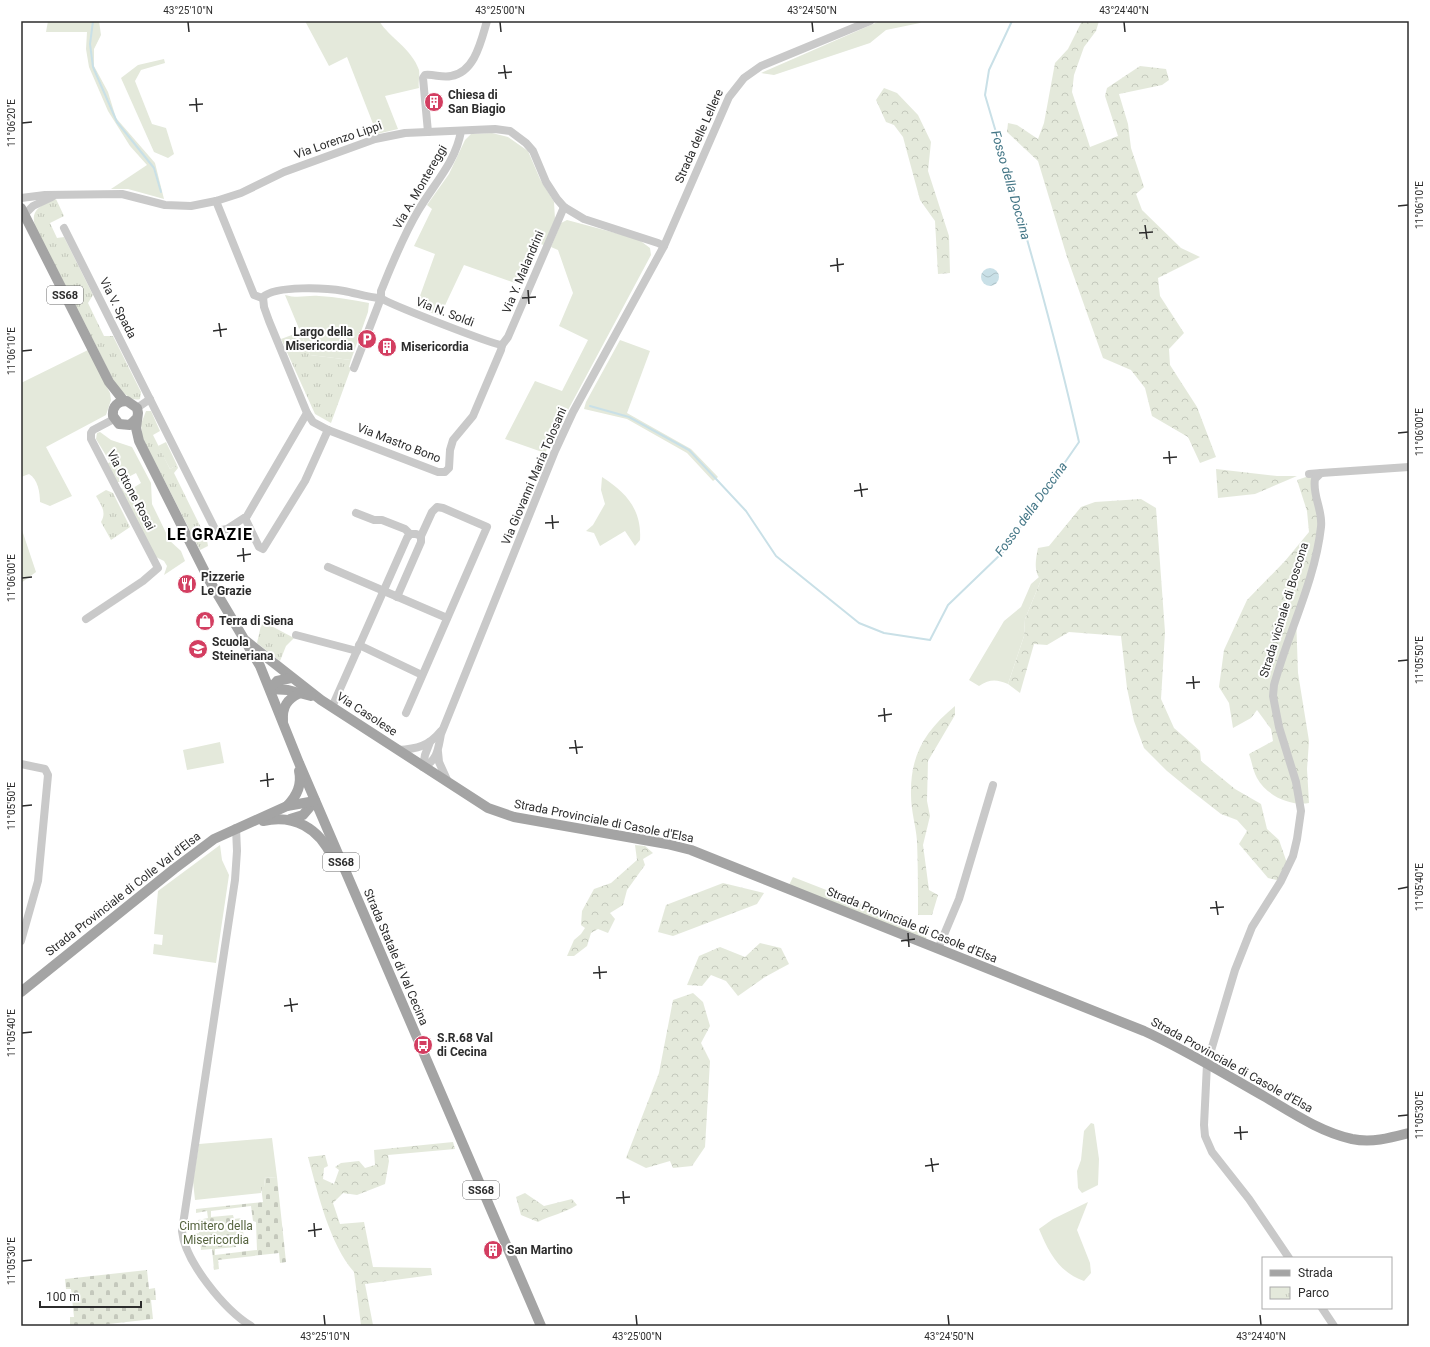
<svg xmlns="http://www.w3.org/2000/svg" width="1430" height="1347" viewBox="0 0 1430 1347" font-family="Roboto,sans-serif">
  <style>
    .green { fill: #e4e9db }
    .forest { fill: url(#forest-crowns) }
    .cemetery { fill: url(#cemetery-stones); fill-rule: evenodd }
    .park { fill: url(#park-tufts) }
    .water { fill: url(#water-waves) }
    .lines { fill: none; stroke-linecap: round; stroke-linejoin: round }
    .stream { stroke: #c9e0e7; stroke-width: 2 }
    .minor { stroke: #c9c9c9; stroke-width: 8 }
    .major { stroke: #a4a4a4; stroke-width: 10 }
    .ticks { fill: none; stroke: #2c2c2c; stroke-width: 1.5 }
    .labels { text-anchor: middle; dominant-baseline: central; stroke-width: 4; stroke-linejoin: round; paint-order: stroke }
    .shield { fill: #fff; stroke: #6b6b6b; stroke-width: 1 }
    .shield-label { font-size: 11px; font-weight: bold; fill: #2c2c2c }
    .poi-label { font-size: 12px; font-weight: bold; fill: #2c2c2c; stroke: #fff; text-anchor: start }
    .street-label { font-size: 12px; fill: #2c2c2c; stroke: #fff }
    .park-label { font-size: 12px; fill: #55633e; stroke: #fff }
    .water-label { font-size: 13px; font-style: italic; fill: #437686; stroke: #fff }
    .district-label { font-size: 16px; font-weight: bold; letter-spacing: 1px; fill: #000; stroke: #fff }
    .neatline { fill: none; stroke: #2c2c2c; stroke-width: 1.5 }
    .ticks-label { font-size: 10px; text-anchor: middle; fill: #2c2c2c }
  </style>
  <defs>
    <pattern id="forest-crowns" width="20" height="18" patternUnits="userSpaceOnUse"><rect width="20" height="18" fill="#e4e9db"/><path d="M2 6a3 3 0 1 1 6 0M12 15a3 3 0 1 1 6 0" fill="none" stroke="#c4c8bc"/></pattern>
    <pattern id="cemetery-stones" width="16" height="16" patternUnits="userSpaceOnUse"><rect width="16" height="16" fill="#e4e9db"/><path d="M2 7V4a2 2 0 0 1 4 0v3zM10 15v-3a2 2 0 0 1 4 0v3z" fill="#c4c8bc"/></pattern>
    <pattern id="park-tufts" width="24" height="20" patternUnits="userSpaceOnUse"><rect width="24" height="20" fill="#e4e9db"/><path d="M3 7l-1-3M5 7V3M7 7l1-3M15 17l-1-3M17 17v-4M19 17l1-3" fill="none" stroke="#c4c8bc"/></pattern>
    <pattern id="water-waves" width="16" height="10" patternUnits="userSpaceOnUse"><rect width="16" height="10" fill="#c9e0e7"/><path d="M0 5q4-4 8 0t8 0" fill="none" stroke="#adc0c6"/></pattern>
  </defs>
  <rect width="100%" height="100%" fill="#fff"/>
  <g class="green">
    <polygon points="48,21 99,21 101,35 94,49 94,66 108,92 116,118 155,163 164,199 128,189 111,189 147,165 130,146 108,111 89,67 86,49 87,32 46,32"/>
    <path d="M305,21H379C390,38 412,49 419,70C420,75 418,83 419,88L385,96L398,129L377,134L347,57L329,66Z"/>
    <polygon points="880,21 922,21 920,23 886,30 870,43 774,75 761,73"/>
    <polygon points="164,59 165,63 141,70 135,81 152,124 166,128 174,154 168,158 154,152 121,78 138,65"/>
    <polygon points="492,133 508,137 528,151 540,179 554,202 555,219 544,245 537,243 518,284 464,265 440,316 416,307 435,254 414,246 432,209 427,205 449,174 465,140 471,134"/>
    <polygon points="567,220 638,239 650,248 651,255 545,453 505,439 535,381 562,391 588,340 559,326 573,293 558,250 551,247 561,223"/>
    <path d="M285,295C299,299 306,295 319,296C336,297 353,300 369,303L368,312L351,360L310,355Z"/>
    <polygon points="620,340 650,351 627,413 691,449 718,477 713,481 687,453 627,419 584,409 586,402"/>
    <path d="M88,350L110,393L111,400L106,415L46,447L72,496L50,506L40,502C40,493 38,479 29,474L21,477V383Z"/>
    <polygon points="100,432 111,440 132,447 151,483 152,504 170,541 181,551 185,561 164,575 167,566 164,561 156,557 120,489 122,488 125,493 141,483 136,473 119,482 117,482 107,464 110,462 96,439 97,433"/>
    <polygon points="166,442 177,465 170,469 158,446"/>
    <path d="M602,477C626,492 642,510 640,540L635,546L625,531L600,546L594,533L586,531L593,525L605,504L601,490Z"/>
    <polygon points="21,527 36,572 21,583"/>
    <path d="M1039,577L1041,580L1025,619L1024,636L1008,684C996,679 990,679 979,686L969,680L1004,621L1021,607L1031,584Z"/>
    <polygon points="220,742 224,763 187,770 183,750"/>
    <polygon points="220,845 222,860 229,875 216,963 153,954 154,944 162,945 163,935 154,934 158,891"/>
    <polygon points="793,877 875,909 900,915 903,925 927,936 925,940 789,885"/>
    <polygon points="1091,1123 1094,1124 1099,1159 1098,1185 1082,1193 1078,1188 1077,1171 1081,1160 1084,1131"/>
    <polygon points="272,1138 277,1177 264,1178 265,1187 261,1187 261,1193 195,1200 193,1181 199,1144"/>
    <path d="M1088,1202L1077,1230L1090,1263L1091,1273L1084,1281C1059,1272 1049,1253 1039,1229L1053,1219Z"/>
  </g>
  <g class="forest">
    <polygon points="1082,21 1099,21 1096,31 1084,47 1074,75 1072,92 1090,147 1118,136 1105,96 1107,88 1140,66 1166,69 1169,80 1162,85 1119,94 1128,124 1131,148 1144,187 1136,194 1142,210 1181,248 1200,257 1158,278 1160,296 1184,333 1169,349 1170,365 1197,407 1216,457 1200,463 1188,437 1152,416 1145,388 1131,370 1103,358 1067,257 1038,161 1007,132 1008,123 1017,125 1038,139 1044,123 1055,63 1068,49"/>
    <polygon points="884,88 897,93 918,115 931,142 928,171 949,236 950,273 938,274 935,221 920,200 903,137 894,125 886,122 876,100"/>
    <polygon points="1216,469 1277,476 1297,476 1255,494 1218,498"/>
    <path d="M1309,476L1315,479L1321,526L1296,616L1298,673L1309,741L1307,769L1309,803C1290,806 1267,796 1257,778C1253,771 1252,762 1249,754L1273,741L1271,729L1257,710L1251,718L1233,728L1229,703L1219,687L1224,650L1247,600L1285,561L1309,532L1307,511L1297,480Z"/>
    <path d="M1141,499L1156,508L1165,632L1161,699L1174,728L1200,751L1201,761L1235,789L1261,804L1267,829L1279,840L1288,866L1281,881L1268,878L1239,844L1247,831L1237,820L1221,814L1189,789L1167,771L1144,748L1134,721L1127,688L1121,636L1069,632L1047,645L1034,644L1020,693L1008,684L1024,636L1025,619L1041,580C1033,571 1036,558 1038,548L1049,546L1081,507L1095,502Z"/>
    <path d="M955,706V715L928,761L927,801L930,816L923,845L929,890L938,895L932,915H918C918,890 918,866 917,841C916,826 911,811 911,795C910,755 925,731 955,706Z"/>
    <polygon points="635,845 645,846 653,853 643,859 645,865 627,890 623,905 610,913 615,919 608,933 598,929 591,933 587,946 574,956 567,956 574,940 581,934 585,928 581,925 582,911 594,889 611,883 637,860"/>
    <polygon points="723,883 764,893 757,904 673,936 658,932 666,905"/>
    <polygon points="760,943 781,948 789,964 765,977 738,996 726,981 711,975 702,986 687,985 699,956 720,947 745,957"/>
    <polygon points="693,993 703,1002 710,1026 701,1043 710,1061 705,1147 692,1166 673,1168 670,1161 646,1168 626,1158 659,1073 673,1000"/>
    <path d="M453,1142L455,1149L388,1155L389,1161L385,1184L357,1195L343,1193L333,1203L340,1224L364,1222L373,1267L431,1268L432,1275L365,1284L373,1325L359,1326L361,1325L354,1272C329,1243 318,1193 308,1157L325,1155L328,1166L324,1168L323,1179L334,1184L339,1170L335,1167L341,1163L359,1161L365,1168L375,1165L374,1150Z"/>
    <path d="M525,1193L544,1206L572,1199L577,1205C565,1213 551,1215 538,1222L521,1215L516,1197Z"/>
  </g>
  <g class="cemetery">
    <path d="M277,1177L286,1262L280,1263L279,1253L218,1260L219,1269L214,1270L212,1249L201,1250L200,1237H192V1234L199,1233L198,1220L208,1218L207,1211L196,1213V1209L263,1202L261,1187H265L264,1178ZM251,1206L253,1221L256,1222L257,1250L215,1255V1249L236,1247V1242L244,1241L242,1218L234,1219L233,1215L211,1217V1211Z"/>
    <polygon points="147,1270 149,1289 155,1288 156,1300 151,1300 153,1319 91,1326 70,1326 70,1317 74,1317 71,1289 66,1289 65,1279"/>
  </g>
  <g class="park">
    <path d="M56,199L64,216L50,223L57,238L64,237L93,295L88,303L104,336H113L141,392L140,399C132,402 121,392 116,385L35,226C30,209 42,205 56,199Z"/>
    <polygon points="300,332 310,355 351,360 349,367 351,368 331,423 315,414 281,339"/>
    <polygon points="146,411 151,411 160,431 153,435 170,469 177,465 178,468 174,473 207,540 208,546 200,550 140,433 142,432 141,424"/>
    <path d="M106,490L113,493L130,527L111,540L101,522C107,512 101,505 96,496Z"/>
    <polygon points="262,621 294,638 286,646 280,661 257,643"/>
  </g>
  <circle class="water" cx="990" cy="277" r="9"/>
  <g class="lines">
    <g class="stream">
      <polyline points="93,21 90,44 93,67 117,122 154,168 161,192"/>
      <path d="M590,406L629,417L689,450L746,511L776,556L859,623L884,633L930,640L948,605L1003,552L1079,442C1053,325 1019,210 985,95L989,70L1012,21"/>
    </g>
    <g class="minor">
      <path d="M428,132L423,78L425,75C434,74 442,78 451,76C475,72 481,41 487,21"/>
      <polyline points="21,198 45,195 122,194 165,205 191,206 216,201 241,193 284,172 375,139 405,133 495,129 510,131 526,143 533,151 546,182 557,199 564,207 584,219 658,243 664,246"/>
      <polyline points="216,201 254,295 262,298"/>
      <polyline points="24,215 33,206 52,197"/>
      <path d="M64,228L216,531L227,529L247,516L307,413L269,321L264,307L263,297C276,285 327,288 344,291C356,293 368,298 381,298"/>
      <path d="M381,298C386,303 494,345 502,345"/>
      <polyline points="502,345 508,337 564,207"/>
      <path d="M354,368L381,298V291C392,264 403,236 418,211C433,185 456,162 461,131"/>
      <polyline points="137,408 150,399"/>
      <polyline points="307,413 313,422 328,430 438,472 445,472 449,468 450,450 453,440 473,416 501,350 502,345"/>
      <polyline points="1309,474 1321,473"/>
      <polyline points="356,513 374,520 382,520 405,529 410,534"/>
      <polyline points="245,518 259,547 263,549 305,481 328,430"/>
      <polyline points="328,567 447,618"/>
      <polyline points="86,619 143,581 158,568 91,439 91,433 93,430 114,419"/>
      <polyline points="296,635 357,651"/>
      <polyline points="359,645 422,675"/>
      <polyline points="332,707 407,538 410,534 416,534 421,536 421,542 397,597"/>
      <polyline points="406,713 487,527 443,508 437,507 432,512 421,536"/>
      <path d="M398,750C417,749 429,746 441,731"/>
      <polyline points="438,752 439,762 448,782"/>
      <polyline points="21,764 45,769 48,775 38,881 21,941"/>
      <path d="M423,767C438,760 438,749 441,734L555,451L573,412L664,246L729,97L744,78L761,66L870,21"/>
      <polyline points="423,767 425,755 430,742"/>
      <path d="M236,828L237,851L235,880L182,1231C185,1262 225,1310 251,1326"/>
      <polyline points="938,949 959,899 993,785"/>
      <path d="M1289,1258L1249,1199L1212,1152L1205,1136L1204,1125L1207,1064L1235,970L1252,927L1281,881L1293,856L1297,839L1301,811L1296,782L1279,727L1273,696L1274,685C1288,633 1315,581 1321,527C1323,510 1312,495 1315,479L1321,473L1409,467"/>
      <polyline points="1322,1308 1334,1326"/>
    </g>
    <g class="major">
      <polyline points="21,208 109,382 124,401"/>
      <path d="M136,419L130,425L119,424L113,416C112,406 118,401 127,401L137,408L138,413L136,428L139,441L209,580L260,666L299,763L541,1326"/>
      <path d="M246,641L321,700L488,808L514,817L667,844L691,850L1144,1031C1186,1050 1226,1075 1267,1098C1294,1114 1321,1132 1352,1139C1372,1143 1390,1138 1409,1133"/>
      <polyline points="270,689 288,690 311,696"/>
      <polyline points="270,689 277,681 291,678"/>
      <path d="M283,721C282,707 287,699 300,693"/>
      <path d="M287,806C297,796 302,784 299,771"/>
      <polyline points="290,819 303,815 315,801"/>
      <path d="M263,821C294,814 319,828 332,857"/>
      <polyline points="21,992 174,869 214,839 287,806 315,801"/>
    </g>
  </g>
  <path class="ticks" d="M188,22L189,32M500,22L501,32M812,22L813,32M1124,22L1125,32M504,65L506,79M498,73L512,72M196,98L197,112M189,105L203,104M22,123L32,122M1398,206L1408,205M1145,225L1147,239M1139,233L1153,232M837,258L838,272M830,266L844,264M528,290L529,304M522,298L536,297M219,323L221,337M213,331L227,329M22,351L32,350M1398,433L1408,432M1169,451L1170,464M1163,458L1177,457M860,483L862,497M854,491L868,489M552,515L553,529M545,523L559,522M243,548L244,562M237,556L251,554M22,578L32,577M1398,661L1408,660M1193,676L1194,689M1186,683L1200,682M884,708L885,722M878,716L892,714M575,740L577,754M569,748L583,747M267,773L268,787M260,781L274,779M22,806L32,805M1398,889L1408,887M1216,901L1218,915M1210,908L1224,907M908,933L909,947M901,941L915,939M599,966L600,979M593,973L607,972M290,998L292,1012M284,1006L298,1004M22,1033L32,1032M1398,1116L1408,1115M1240,1126L1241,1140M1234,1133L1248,1132M931,1158L933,1172M925,1166L939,1164M623,1191L624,1204M616,1198L630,1197M314,1223L315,1237M308,1231L322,1229M22,1261L32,1260M324,1315L325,1325M636,1315L637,1325M948,1315L949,1325M1260,1315L1261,1325"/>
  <defs>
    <g id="building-disc" transform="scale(1)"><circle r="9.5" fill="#d33e61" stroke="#fff"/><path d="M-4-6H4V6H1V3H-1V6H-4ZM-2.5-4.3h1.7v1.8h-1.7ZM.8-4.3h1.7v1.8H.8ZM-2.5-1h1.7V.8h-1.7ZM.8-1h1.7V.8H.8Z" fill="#fff"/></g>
    <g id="parking-disc" transform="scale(1)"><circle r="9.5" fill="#d33e61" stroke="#fff"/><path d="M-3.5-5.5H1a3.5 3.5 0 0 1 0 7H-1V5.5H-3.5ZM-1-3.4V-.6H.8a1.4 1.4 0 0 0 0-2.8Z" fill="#fff"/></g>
    <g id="restaurant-disc" transform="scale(1)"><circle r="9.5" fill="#d33e61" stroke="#fff"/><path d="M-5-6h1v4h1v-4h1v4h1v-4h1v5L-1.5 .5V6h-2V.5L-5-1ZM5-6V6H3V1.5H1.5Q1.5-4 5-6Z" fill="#fff"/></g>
    <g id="shop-disc" transform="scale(1)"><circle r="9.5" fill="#d33e61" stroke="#fff"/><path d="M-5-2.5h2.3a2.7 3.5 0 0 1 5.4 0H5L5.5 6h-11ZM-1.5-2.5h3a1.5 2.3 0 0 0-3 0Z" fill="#fff"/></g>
    <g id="school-disc" transform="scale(1)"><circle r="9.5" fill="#d33e61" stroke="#fff"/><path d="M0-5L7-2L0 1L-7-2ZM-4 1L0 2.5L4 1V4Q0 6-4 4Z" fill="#fff"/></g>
    <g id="bus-disc" transform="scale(1)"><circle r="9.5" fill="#d33e61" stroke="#fff"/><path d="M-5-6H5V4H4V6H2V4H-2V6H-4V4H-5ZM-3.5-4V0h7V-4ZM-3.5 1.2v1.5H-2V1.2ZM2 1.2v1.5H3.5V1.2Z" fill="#fff"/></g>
  </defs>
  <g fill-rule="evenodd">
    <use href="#building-disc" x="434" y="102"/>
    <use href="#parking-disc" x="367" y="339"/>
    <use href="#building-disc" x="387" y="347"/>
    <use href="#restaurant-disc" x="187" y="584"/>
    <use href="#shop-disc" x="205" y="621"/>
    <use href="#school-disc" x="198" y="649"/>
    <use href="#bus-disc" x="423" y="1045"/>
    <use href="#building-disc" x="493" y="1250"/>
  </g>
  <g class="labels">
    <g class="shield">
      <rect x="47" y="286" width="36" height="18" rx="3"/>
      <rect x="323" y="853" width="36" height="18" rx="3"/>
      <rect x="463" y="1181" width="36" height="18" rx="3"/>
    </g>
    <g class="shield-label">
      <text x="65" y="295">SS68</text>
      <text x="341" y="862">SS68</text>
      <text x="481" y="1190">SS68</text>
    </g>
    <g class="poi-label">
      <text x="448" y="95">Chiesa di<tspan x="448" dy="14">San Biagio</tspan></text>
      <text x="353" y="332" text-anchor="end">Largo della<tspan x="353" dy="14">Misericordia</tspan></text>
      <text x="401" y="347">Misericordia</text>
      <text x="201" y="577">Pizzerie<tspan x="201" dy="14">Le Grazie</tspan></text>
      <text x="219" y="621">Terra di Siena</text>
      <text x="212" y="642">Scuola<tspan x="212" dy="14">Steineriana</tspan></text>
      <text x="437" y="1038">S.R.68 Val<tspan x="437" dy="14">di Cecina</tspan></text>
      <text x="507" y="1250">San Martino</text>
    </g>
    <g class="street-label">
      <text transform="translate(699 136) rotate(-66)">Strada delle Lellere</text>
      <text transform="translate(338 140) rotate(-19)">Via Lorenzo Lippi</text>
      <text transform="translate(420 187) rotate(-60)">Via A. Montereggi</text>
      <text transform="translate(523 272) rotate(-67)">Via Y. Malandrini</text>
      <text transform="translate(118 308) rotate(63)">Via V. Spada</text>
      <text transform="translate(445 312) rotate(21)">Via N. Soldi</text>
      <text transform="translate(399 443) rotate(21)">Via Mastro Bono</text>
      <text transform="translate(534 476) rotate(-67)">Via Giovanni Maria Tolosani</text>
      <text transform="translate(131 490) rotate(62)">Via Ottone Rosai</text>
      <text transform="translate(1284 610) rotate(-73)">Strada vicinale di Boscona</text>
      <text transform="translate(367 714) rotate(33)">Via Casolese</text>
      <text transform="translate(604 821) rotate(11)">Strada Provinciale di Casole d'Elsa</text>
      <text transform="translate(123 894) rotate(-38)">Strada Provinciale di Colle Val d'Elsa</text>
      <text transform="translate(912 925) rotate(22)">Strada Provinciale di Casole d'Elsa</text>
      <text transform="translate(396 957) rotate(67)">Strada Statale di Val Cecina</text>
      <text transform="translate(1232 1065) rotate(29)">Strada Provinciale di Casole d'Elsa</text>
    </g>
    <g class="park-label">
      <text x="216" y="1226">Cimitero della<tspan x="216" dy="14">Misericordia</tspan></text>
    </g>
    <g class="water-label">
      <text transform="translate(1011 185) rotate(74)">Fosso della Doccina</text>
      <text transform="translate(1031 509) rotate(-54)">Fosso della Doccina</text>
    </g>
    <g class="district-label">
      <text x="210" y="534">LE GRAZIE</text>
    </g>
  </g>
  <rect width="1430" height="1347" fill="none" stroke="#ffffff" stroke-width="44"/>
  <rect x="1262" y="1257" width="130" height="52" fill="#ffffff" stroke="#ababab"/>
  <rect x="1270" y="1270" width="20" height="6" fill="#a4a4a4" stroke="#ababab"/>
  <text x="1298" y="1277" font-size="12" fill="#2c2c2c">Strada</text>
  <rect x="1270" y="1287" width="20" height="12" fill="url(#park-tufts)" stroke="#ababab"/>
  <text x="1298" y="1297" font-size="12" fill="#2c2c2c">Parco</text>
  <path d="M40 1301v6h101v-6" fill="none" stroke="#2c2c2c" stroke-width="2"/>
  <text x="46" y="1301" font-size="12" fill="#2c2c2c" stroke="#ffffff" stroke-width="3" paint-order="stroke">100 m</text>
  <rect x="22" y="22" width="1386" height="1303" class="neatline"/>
  <g class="ticks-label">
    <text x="188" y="14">43°25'10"N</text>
    <text x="500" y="14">43°25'00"N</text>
    <text x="812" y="14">43°24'50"N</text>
    <text x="1124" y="14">43°24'40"N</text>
    <text transform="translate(11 123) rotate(-90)" y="4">11°06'20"E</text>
    <text transform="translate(1419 205) rotate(-90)" y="4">11°06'10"E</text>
    <text transform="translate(11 351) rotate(-90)" y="4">11°06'10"E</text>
    <text transform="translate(1419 432) rotate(-90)" y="4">11°06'00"E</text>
    <text transform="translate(11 578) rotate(-90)" y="4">11°06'00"E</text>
    <text transform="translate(1419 660) rotate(-90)" y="4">11°05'50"E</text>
    <text transform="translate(11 806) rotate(-90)" y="4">11°05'50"E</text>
    <text transform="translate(1419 887) rotate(-90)" y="4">11°05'40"E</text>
    <text transform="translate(11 1033) rotate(-90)" y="4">11°05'40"E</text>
    <text transform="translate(1419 1115) rotate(-90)" y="4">11°05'30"E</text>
    <text transform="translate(11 1261) rotate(-90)" y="4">11°05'30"E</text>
    <text x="325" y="1340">43°25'10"N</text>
    <text x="637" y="1340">43°25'00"N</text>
    <text x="949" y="1340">43°24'50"N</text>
    <text x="1261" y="1340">43°24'40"N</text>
  </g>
</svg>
